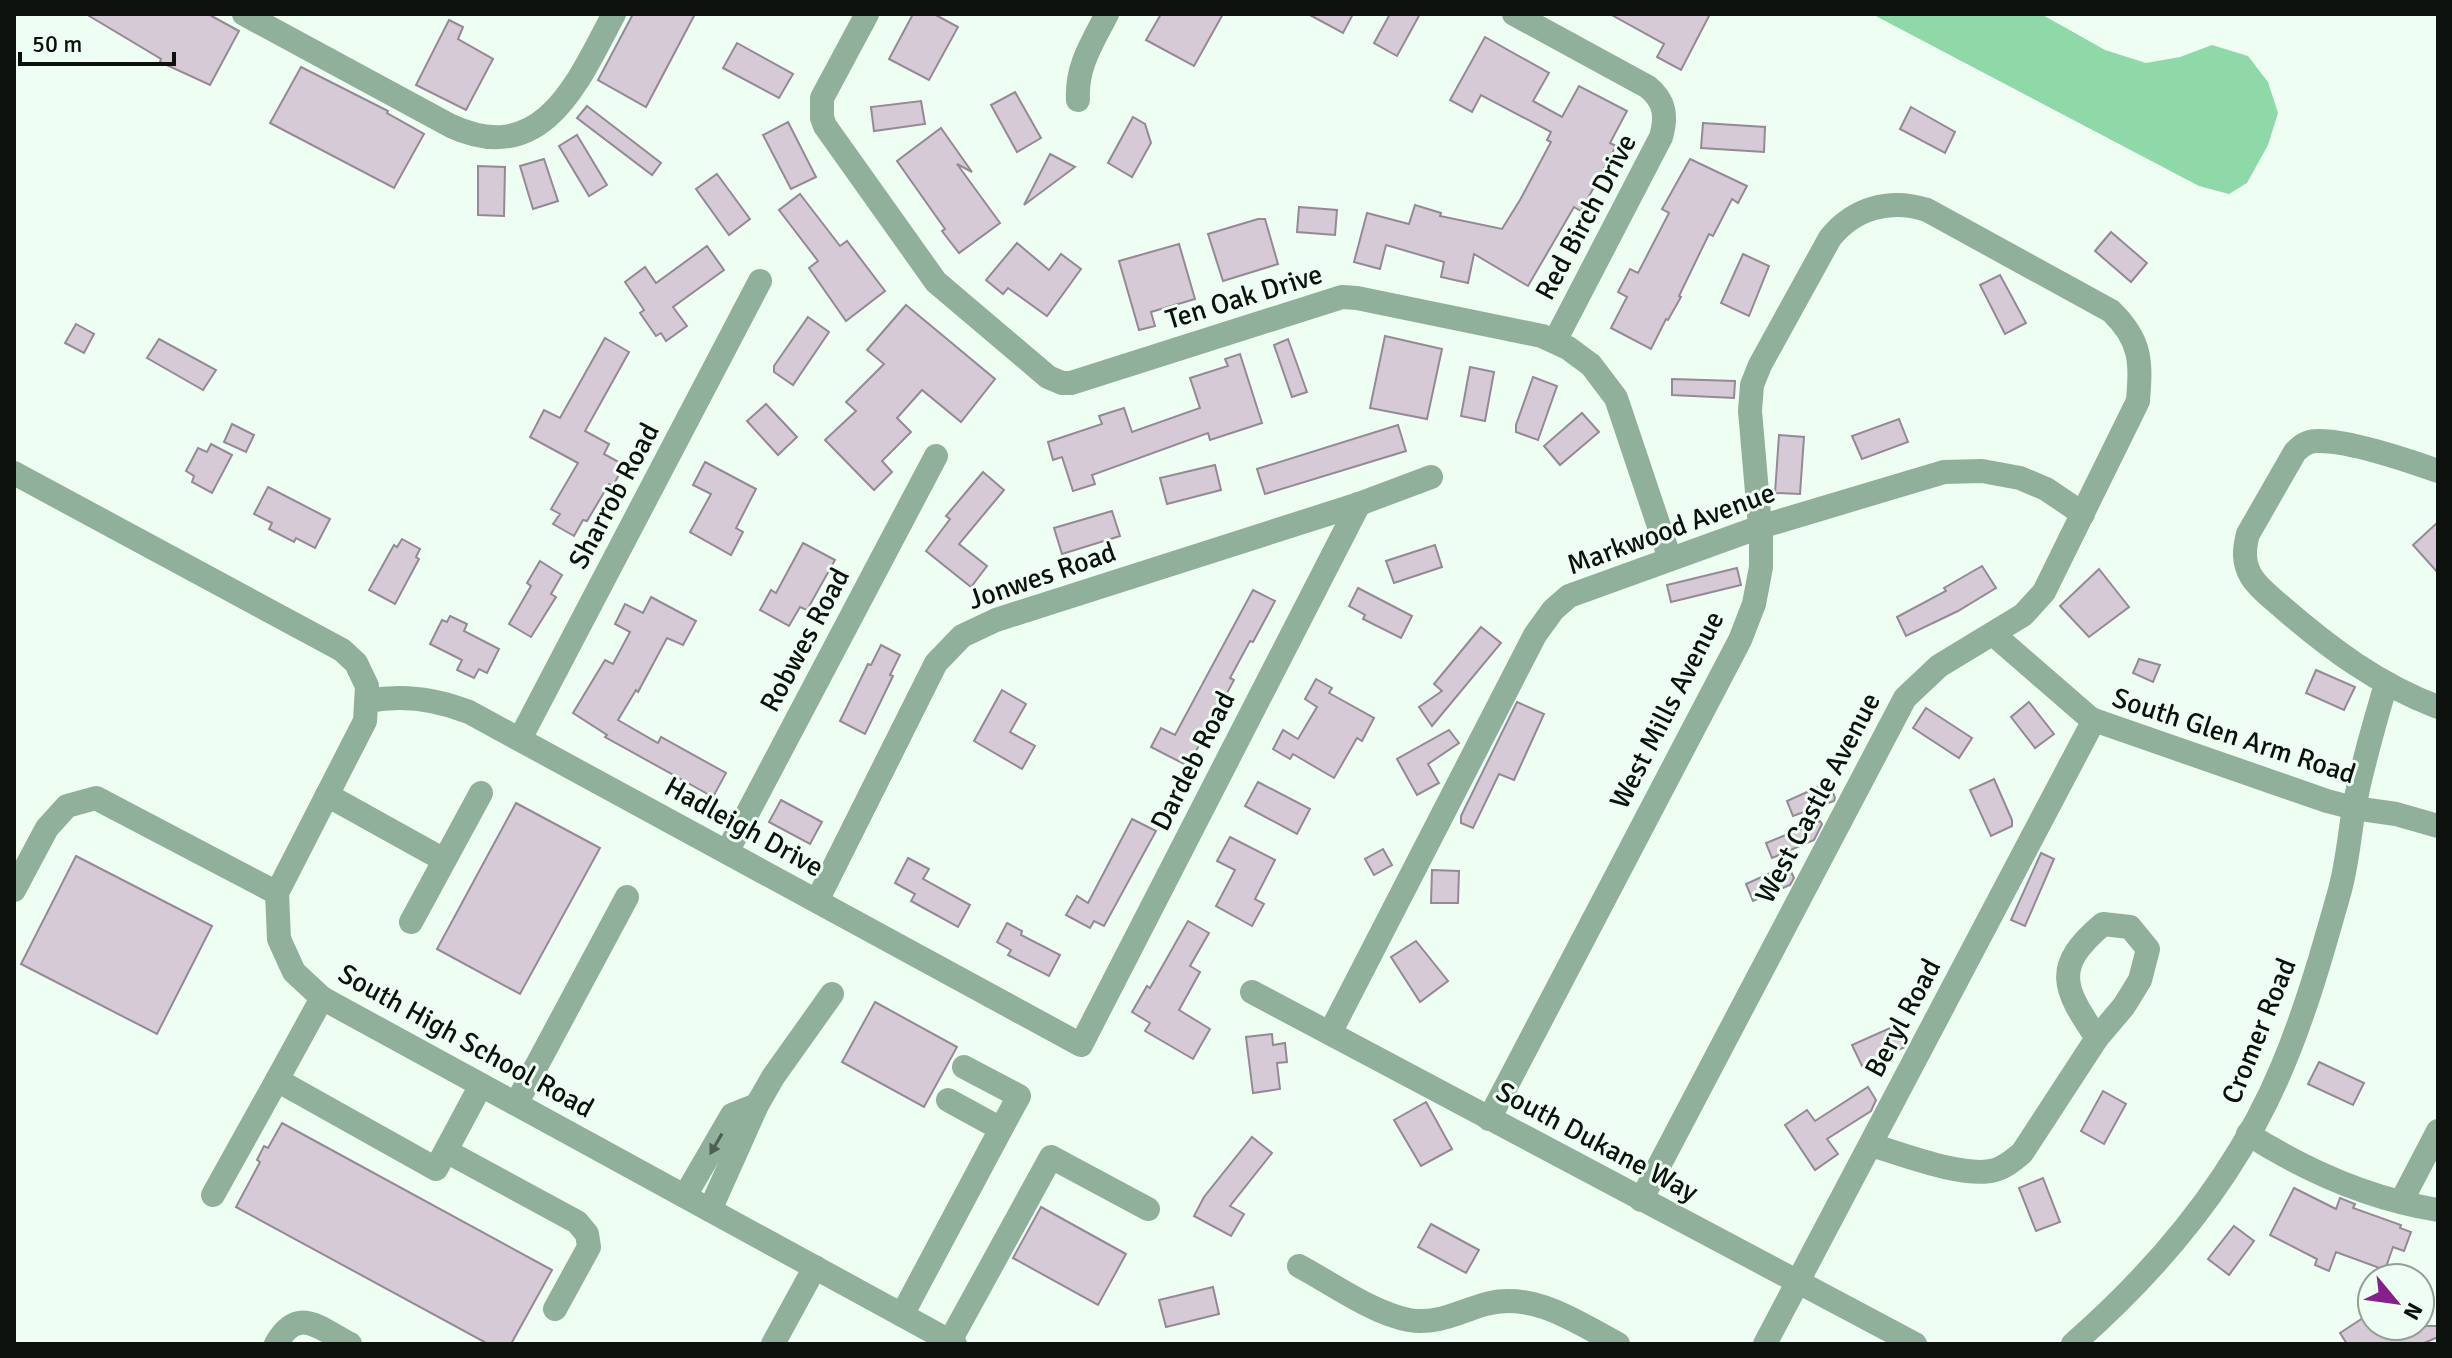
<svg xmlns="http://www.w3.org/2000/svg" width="2452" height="1358" viewBox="0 0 2452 1358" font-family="Signika,sans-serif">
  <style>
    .water { fill: #8ed9a7 }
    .building { fill: #d7cad7; stroke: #958995; stroke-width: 2 }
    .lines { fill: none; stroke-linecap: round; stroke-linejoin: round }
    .minor { stroke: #91b09b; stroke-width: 24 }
    .oneway { fill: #4e6054 }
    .labels { text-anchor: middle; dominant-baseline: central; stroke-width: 6; stroke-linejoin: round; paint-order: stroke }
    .street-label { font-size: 28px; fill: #0c110d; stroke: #eefef2 }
  </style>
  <rect width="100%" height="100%" fill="#eefef2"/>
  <polygon class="water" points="1872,14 2041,14 2105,50 2146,63 2180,57 2212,45 2248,56 2268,82 2278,113 2268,145 2247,183 2229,194 2199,186"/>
  <g class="building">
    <polygon points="86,14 208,14 239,31 210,85 160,62 161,59"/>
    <polygon points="633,14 695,14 646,107 598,80"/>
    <polygon points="913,14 934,14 958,27 929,80 889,59"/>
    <polygon points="1161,14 1223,14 1194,66 1146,40"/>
    <polygon points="1308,14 1353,14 1343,33"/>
    <polygon points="1390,14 1420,14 1397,56 1374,43"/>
    <polygon points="1610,14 1710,14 1681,70 1657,57 1664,44"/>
    <polygon points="449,20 463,27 458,39 493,59 466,110 416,85"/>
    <polygon points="1485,37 1549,73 1533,101 1562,117 1579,86 1627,111 1610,143 1616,146 1581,211 1574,207 1528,286 1474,254 1468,283 1441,277 1444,262 1386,245 1380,269 1354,262 1367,213 1409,224 1415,205 1441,213 1440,216 1502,229 1520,200 1551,142 1547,140 1551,132 1481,95 1472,112 1450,100"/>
    <polygon points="737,43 793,74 779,98 723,68"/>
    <polygon points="301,67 388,111 387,113 424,134 394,188 270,123"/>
    <polygon points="1015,92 1041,138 1017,152 991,105"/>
    <polygon points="921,101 925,124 874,131 871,107"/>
    <polygon points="587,106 661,163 652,175 577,118"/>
    <polygon points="1911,107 1955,132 1945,153 1900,129"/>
    <polygon points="1133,117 1145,124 1151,143 1132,177 1108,163"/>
    <polygon points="788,122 816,177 791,189 763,135"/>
    <polygon points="1703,123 1765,127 1764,152 1701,148"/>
    <polygon points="941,128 972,172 957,164 1000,223 959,253 942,231 945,229 897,161"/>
    <polygon points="577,135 607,185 589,196 559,146"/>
    <polygon points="1050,154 1075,167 1024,205"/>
    <polygon points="544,159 558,201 533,209 520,166"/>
    <polygon points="1690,159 1747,186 1738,203 1732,199 1713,236 1709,234 1679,296 1681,297 1668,320 1666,319 1651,349 1611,328 1627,297 1618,292 1630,269 1638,273 1669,213 1662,209"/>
    <polygon points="478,166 505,167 504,216 478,215"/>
    <polygon points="717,174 750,219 729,235 696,189"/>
    <polygon points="800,194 840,246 847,241 885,291 846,321 809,268 818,261 779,210"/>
    <polygon points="1299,207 1337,210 1335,235 1297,232"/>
    <polygon points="1258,219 1265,219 1278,264 1223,281 1208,234"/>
    <polygon points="2111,232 2147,263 2131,282 2095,251"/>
    <polygon points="1017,243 1049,270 1061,254 1081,269 1047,316 1008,288 1003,294 986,280"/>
    <polygon points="1179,244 1195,299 1151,312 1155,326 1139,330 1119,261"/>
    <polygon points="707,246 724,270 673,307 687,326 666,341 661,333 656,336 640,313 644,310 625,282 645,267 656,283"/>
    <polygon points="1743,254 1769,266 1749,316 1721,303"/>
    <polygon points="2000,275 2026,323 2005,334 1980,285"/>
    <polygon points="906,305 995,379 961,422 922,390 897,418 911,432 882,461 892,472 874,490 825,440 856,411 846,402 884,364 867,350"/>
    <polygon points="808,317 829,332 793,385 774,372 774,366"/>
    <polygon points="76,324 94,334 84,353 65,343"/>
    <polygon points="1385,336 1442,349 1427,419 1370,408"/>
    <polygon points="605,338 629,352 585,431 609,444 604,454 624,465 613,486 609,484 587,521 583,520 574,536 553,524 560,514 551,509 578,463 530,437 544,410 560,418"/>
    <polygon points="159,339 216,370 203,390 147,358"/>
    <polygon points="1288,339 1307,392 1292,397 1274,345"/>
    <polygon points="1240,354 1262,423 1210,440 1208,433 1092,475 1095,484 1073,491 1062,457 1053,460 1048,442 1102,424 1099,416 1124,408 1132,432 1200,408 1190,378 1228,366 1225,359"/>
    <polygon points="1470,367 1494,372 1485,421 1461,416"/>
    <polygon points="1533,377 1557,386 1538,440 1516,432 1516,425"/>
    <polygon points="1672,379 1735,381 1734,398 1672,395"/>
    <polygon points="766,404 797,437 778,455 747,421"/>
    <polygon points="1582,413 1599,432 1560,465 1544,446"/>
    <polygon points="1899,419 1908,442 1862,459 1852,436"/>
    <polygon points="232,424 254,435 246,452 224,442"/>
    <polygon points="1398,425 1406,451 1265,494 1257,469"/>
    <polygon points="1779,435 1804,437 1800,494 1775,493"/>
    <polygon points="211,444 232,455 212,493 192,482 194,476 186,471 198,448 207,452"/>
    <polygon points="705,462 756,489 736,528 743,532 731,555 690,532 711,494 693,485"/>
    <polygon points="1215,465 1221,490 1167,504 1160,478"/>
    <polygon points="983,472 1004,490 959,544 987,566 971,587 926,551 950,519 946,516"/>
    <polygon points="268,487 330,519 315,548 296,538 294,542 269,529 272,523 254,514"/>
    <polygon points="1112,511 1120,536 1062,554 1054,528"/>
    <polygon points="2438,522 2438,573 2413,545"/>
    <polygon points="402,539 420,549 416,557 419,559 395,604 369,590 394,545 397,547"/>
    <polygon points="803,543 835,560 807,610 800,607 789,626 760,610 771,590 776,593"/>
    <polygon points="1435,545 1442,567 1394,583 1386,561"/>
    <polygon points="540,561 562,575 551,594 556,597 531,637 509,624 531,586 527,583"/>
    <polygon points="1982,566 1996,588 1958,611 1906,636 1897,617 1946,591 1944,588"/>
    <polygon points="1737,568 1741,585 1671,602 1667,585"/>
    <polygon points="2099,569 2129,607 2089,637 2060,606"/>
    <polygon points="1358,588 1412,616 1401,638 1363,619 1365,615 1349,606"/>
    <polygon points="1253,590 1275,601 1253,642 1250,641 1230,678 1234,680 1188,766 1151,747 1161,728 1175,735"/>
    <polygon points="651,597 696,621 683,645 667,638 638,692 636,690 618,720 658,743 661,737 726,773 713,797 605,737 607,735 573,713 605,660 613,664 630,632 615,624 625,604 643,613"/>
    <polygon points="450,616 467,624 464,631 499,649 487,673 479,669 474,678 457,670 462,660 430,644 442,620 447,622"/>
    <polygon points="1481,627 1501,643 1432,726 1419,707 1442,691 1434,684"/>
    <polygon points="881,645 900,655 890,675 893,676 865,734 840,721 868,664 871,665"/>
    <polygon points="2139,659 2160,665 2153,682 2133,673"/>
    <polygon points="2316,670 2355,687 2344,710 2306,693"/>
    <polygon points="1316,679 1332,688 1329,693 1374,718 1362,741 1357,738 1334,778 1293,754 1290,759 1273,749 1283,730 1298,739 1317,707 1305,699"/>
    <polygon points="1002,690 1026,704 1010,732 1035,746 1022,769 974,741"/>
    <polygon points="1517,702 1544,714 1514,780 1499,774 1473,828 1461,823 1461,816"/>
    <polygon points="2029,702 2054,734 2035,748 2011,717"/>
    <polygon points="1926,708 1972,738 1959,758 1913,728"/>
    <polygon points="1449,730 1459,743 1428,764 1439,783 1417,795 1397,759"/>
    <polygon points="1994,779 2012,820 2012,826 1991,836 1970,790"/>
    <polygon points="1258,782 1310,809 1297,834 1245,806"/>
    <polygon points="1829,782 1835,798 1834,801 1793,816 1787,801"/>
    <polygon points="781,800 822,822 810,844 769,822"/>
    <polygon points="516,803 600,848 520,994 437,949"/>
    <polygon points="1132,819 1156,831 1104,926 1094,921 1090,928 1066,915 1077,896 1088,903"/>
    <polygon points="1820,821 1822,824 1814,840 1772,858 1766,843"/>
    <polygon points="1230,837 1275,860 1255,899 1264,904 1252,926 1216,906 1235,870 1217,861"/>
    <polygon points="1383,849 1392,865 1374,875 1365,859"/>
    <polygon points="2041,853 2054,859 2025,926 2011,920"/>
    <polygon points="76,856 212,926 157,1034 21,964"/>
    <polygon points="908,858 929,869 923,879 970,905 958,927 911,901 915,894 895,883"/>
    <polygon points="1788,865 1794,878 1790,885 1753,901 1746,884"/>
    <polygon points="1432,870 1459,871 1458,903 1431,903"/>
    <polygon points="1188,921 1209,933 1190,966 1200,972 1179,1010 1210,1029 1193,1059 1145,1031 1150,1023 1132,1012 1147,986 1150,988"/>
    <polygon points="1007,923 1022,931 1021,935 1060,955 1049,976 1008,955 1011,950 997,942"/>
    <polygon points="1416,941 1448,981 1420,1002 1391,957"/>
    <polygon points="875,1002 957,1047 924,1107 842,1062"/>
    <polygon points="1899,1024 1907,1042 1905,1047 1862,1066 1852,1045"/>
    <polygon points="1272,1034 1273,1045 1285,1043 1287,1062 1277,1063 1280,1089 1253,1093 1246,1037"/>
    <polygon points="2319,1062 2364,1083 2353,1105 2308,1084"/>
    <polygon points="1868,1087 1876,1100 1871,1111 1827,1139 1838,1154 1815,1170 1785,1125 1807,1110 1815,1121"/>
    <polygon points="2103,1091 2126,1104 2104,1144 2081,1131"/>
    <polygon points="1426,1102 1452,1149 1421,1166 1394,1120"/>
    <polygon points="282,1123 552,1270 511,1344 488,1344 236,1207 260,1162 257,1160 264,1146 268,1148"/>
    <polygon points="1252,1137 1272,1153 1230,1206 1244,1214 1231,1236 1194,1216 1204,1197"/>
    <polygon points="2043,1178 2060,1222 2036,1231 2019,1188"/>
    <polygon points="2294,1188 2336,1209 2340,1198 2355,1204 2353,1208 2401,1225 2400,1228 2411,1232 2404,1251 2393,1247 2385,1270 2336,1252 2329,1271 2315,1265 2317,1259 2270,1235"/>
    <polygon points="1041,1207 1126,1254 1098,1305 1013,1258"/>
    <polygon points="1431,1224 1479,1250 1466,1273 1418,1247"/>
    <polygon points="2234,1226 2254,1241 2229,1275 2208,1259"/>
    <polygon points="1213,1287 1219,1314 1166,1327 1159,1300"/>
    <polygon points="2372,1312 2372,1326 2438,1326 2438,1337 2422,1344 2347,1344 2340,1333"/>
  </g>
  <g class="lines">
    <g class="minor">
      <path d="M244,14L451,126C544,169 579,79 614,14"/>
      <polyline points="867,14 822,98 822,118 825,126 936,282 1048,377 1062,383 1071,383 1342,297 1357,298 1542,336 1568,348 1591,365 1616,398 1670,559"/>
      <path d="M1514,14L1648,87C1665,101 1667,116 1661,137L1555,341"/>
      <path d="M1078,100C1076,67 1092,43 1107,14"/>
      <path d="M2438,471C2407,460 2349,440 2317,441C2307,441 2301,446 2295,452L2248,534C2244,549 2243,562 2251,576C2258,588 2272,598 2282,607C2329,648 2379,685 2438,707"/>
      <polyline points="14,473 342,650 356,663 367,686 365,721 277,893 279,939 294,972 322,998 955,1344"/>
      <polyline points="1993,634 2091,719 2327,801 2354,808 2396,814 2438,826"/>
      <path d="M368,701C403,694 436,699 469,712L1081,1045L1359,504"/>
      <polyline points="520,739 760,281"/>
      <polyline points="327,795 444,860"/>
      <polyline points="727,852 936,456"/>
      <polyline points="14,890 47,828 67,806 96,798 277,893"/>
      <polyline points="817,901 936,663 962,636 996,620 1359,504 1431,477"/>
      <polyline points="411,922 481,793"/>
      <polyline points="1252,992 1915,1344"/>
      <polyline points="322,998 277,1080 436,1169 481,1085"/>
      <polyline points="1330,1033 1535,635 1553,610 1569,596 1760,527 1944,472 1982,471 2020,478 2046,489 2083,514"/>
      <polyline points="964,1067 1019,1096 1001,1129"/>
      <polyline points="516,1104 627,897"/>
      <path d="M1489,1119L1740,640L1754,604L1761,567V538L1750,411L1752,385L1760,365L1830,238C1854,208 1890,198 1927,210L2111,311C2142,341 2141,362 2138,401L2044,592L2023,615L1939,666L1905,698L1641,1200"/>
      <path d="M2248,1134C2306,1171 2370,1199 2438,1210"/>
      <path d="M1871,1145C1902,1154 1965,1179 1995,1170C2006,1167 2013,1160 2022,1153L2097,1038L2124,1006L2140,980L2148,949L2130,927L2103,924C2052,967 2063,988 2097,1038"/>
      <polyline points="446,1151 577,1222 587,1234 589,1247 555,1309"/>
      <polyline points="213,1195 277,1080"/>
      <polyline points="685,1196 732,1115 757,1105"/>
      <polyline points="2401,1202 2438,1131"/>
      <polyline points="710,1210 757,1105 773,1077 832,994"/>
      <path d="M1299,1266C1331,1283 1374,1314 1409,1320C1438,1325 1460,1311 1486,1304C1534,1291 1578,1323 1618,1344"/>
      <polyline points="902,1315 1001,1129 948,1100"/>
      <polyline points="950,1341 1051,1157 1148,1209"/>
      <path d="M276,1344C298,1305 319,1328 350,1344"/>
      <polyline points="773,1344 815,1267"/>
      <polyline points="1765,1344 2094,720"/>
      <path d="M2073,1344C2161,1267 2238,1174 2283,1065C2306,1010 2322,954 2338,897C2347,868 2349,838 2354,808C2362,766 2374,725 2386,684"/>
    </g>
  </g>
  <defs><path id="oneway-solid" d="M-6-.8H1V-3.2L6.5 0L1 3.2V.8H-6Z" transform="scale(2)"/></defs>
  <use class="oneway" href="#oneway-solid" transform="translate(716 1144) rotate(120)"/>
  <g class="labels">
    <g class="street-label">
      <text transform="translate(1586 217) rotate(-62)">Red Birch Drive</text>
      <text transform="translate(1244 297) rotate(-17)">Ten Oak Drive</text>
      <text transform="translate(614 496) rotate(-62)">Sharrob Road</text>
      <text transform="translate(1671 529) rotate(-20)">Markwood Avenue</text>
      <text transform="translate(1042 576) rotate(-19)">Jonwes Road</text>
      <text transform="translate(805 640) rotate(-62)">Robwes Road</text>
      <text transform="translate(1667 710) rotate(-63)">West Mills Avenue</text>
      <text transform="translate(2234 736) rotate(18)">South Glen Arm Road</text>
      <text transform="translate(1193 761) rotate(-63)">Dardeb Road</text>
      <text transform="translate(1818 798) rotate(-62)">West Castle Avenue</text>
      <text transform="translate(744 827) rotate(29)">Hadleigh Drive</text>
      <text transform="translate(1903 1018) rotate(-62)">Beryl Road</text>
      <text transform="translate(2259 1031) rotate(-68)">Cromer Road</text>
      <text transform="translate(466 1041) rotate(29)">South High School Road</text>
      <text transform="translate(1597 1142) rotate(28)">South Dukane Way</text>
    </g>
  </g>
  <rect width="2452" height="1358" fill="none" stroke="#0c110d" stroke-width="32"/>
  <g transform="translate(2396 1302) rotate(119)"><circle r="38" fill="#eefef2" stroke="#949f96" stroke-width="2"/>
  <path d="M0-6L14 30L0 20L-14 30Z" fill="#84208a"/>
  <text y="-12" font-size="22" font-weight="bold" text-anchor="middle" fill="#0c110d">N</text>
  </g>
  <path d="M20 52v12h154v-12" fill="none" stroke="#0c110d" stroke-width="4"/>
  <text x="32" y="52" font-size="24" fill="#0c110d" stroke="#eefef2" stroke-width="6" paint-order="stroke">50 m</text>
</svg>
